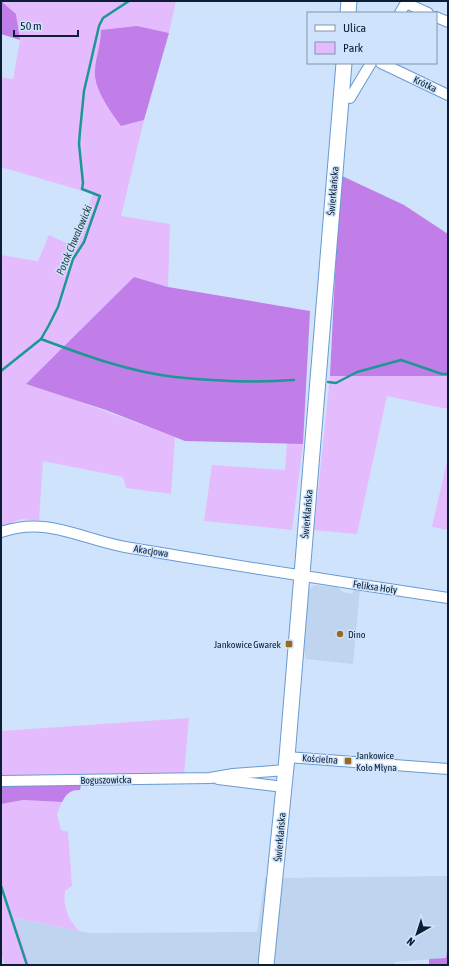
<svg xmlns="http://www.w3.org/2000/svg" width="449" height="966" viewBox="0 0 449 966" font-family="'Asap Condensed',sans-serif">
  <style>
    .built { fill: #bfd5ef }
    .green { fill: #e4bcfd }
    .forest { fill: #c17de8 }
    .lines { fill: none; stroke-linecap: round; stroke-linejoin: round }
    .stream { stroke: #1d9793; stroke-width: 2.5 }
    .street-casing { stroke: #699ad2; stroke-width: 12 }
    .secondary-casing { stroke: #699ad2; stroke-width: 17 }
    .street { stroke: #fff; stroke-width: 10 }
    .secondary { stroke: #fff; stroke-width: 15 }
    .poi-dot { fill: #9b691d; stroke: #cfe4fc; stroke-width: 1.5 }
    .labels { text-anchor: middle; dominant-baseline: central; stroke-width: 3; stroke-linejoin: round; paint-order: stroke }
    .street-label { font-size: 10px; fill: #0a1e34; stroke: #cfe4fc }
    .poi-label { font-size: 10px; fill: #0a1e34; stroke: #cfe4fc; text-anchor: start }
    .water-label { font-size: 11px; font-style: italic; fill: #2b4c4a; stroke: #cfe4fc }
  </style>
  <rect width="100%" height="100%" fill="#cfe4fc"/>
  <g class="built">
    <polygon points="314,585 337,587 343,592 352,594 355,589 360,589 353,664 306,659 304,650 308,591"/>
    <polygon points="448,876 448,944 446,958 395,962 394,965 30,965 14,918 89,933 257,932 265,878"/>
  </g>
  <g class="green">
    <polygon points="1,1 176,1 169,33 140,27 121,126 144,120 121,216 170,224 168,287 134,277 86,404 175,437 171,494 126,488 123,477 43,461 39,521 22,519 1,526 1,255 38,261 49,235 73,246 93,194 1,167 1,77 13,79 20,40 16,14"/>
    <polygon points="330,376 448,376 448,409 387,396 357,534 314,530"/>
    <polygon points="287,443 303,444 292,530 204,521 212,465 285,470"/>
    <polygon points="448,457 448,530 432,527"/>
    <polygon points="189,718 184,774 1,776 1,731"/>
    <path d="M23,800L62,802L57,814L61,830L68,832L72,886L65,891C63,907 68,919 79,931L15,918L30,965H4L1,950V804Z"/>
  </g>
  <g class="forest">
    <polygon points="1,1 16,14 20,40 1,34"/>
    <path d="M137,26L169,33L144,120L121,126C111,112 93,88 95,70C96,56 101,44 101,30Z"/>
    <polygon points="340,175 404,205 448,234 448,376 330,376"/>
    <polygon points="134,277 168,287 310,311 303,444 185,441 106,410 26,384"/>
    <path d="M81,785L80,790C70,790 67,793 62,802L23,800L1,804V786Z"/>
    <polygon points="448,944 448,965 429,965 429,959 446,958"/>
  </g>
  <g class="lines">
    <g class="stream">
      <path d="M41,339C84,355 129,372 175,377C214,381 255,383 294,380"/>
      <polyline points="1,371 41,339 49,325 58,307 73,259 84,242 100,196 82,189 83,183 79,144 80,131 84,91 99,26 103,18 129,1"/>
      <polyline points="328,382 336,383 357,372 401,360 442,374 448,374"/>
      <polyline points="1,886 27,965"/>
    </g>
    <g class="street-casing">
      <g id="street">
        <polyline points="406,3 428,13"/>
        <polyline points="400,13 407,1"/>
        <polyline points="436,17 448,22"/>
        <polyline points="381,63 448,95"/>
        <polyline points="350,98 371,63"/>
        <path d="M1,532C48,516 80,539 125,547C232,565 340,582 448,598"/>
        <polyline points="287,757 448,769"/>
        <polyline points="218,779 284,787"/>
        <polyline points="1,781 210,778 233,774 286,770"/>
      </g>
    </g>
    <g class="secondary-casing">
      <g id="secondary">
        <polyline points="348,13 349,1"/>
        <polyline points="266,965 287,757 344,63"/>
      </g>
    </g>
    <use href="#street" class="street"/>
    <use href="#secondary" class="secondary"/>
  </g>
  <g class="poi-dot">
    <circle cx="340" cy="634" r="4"/>
    <rect x="285" y="640" width="8" height="8" rx="2"/>
    <rect x="344" y="757" width="8" height="8" rx="2"/>
  </g>
  <g class="labels">
    <g class="street-label">
      <text transform="translate(425 84) rotate(25)">Krótka</text>
      <text transform="translate(333 191) rotate(-85)">Świerklańska</text>
      <text transform="translate(307 514) rotate(-85)">Świerklańska</text>
      <text transform="translate(151 551) rotate(9)">Akacjowa</text>
      <text transform="translate(375 587) rotate(8)">Feliksa Hoły</text>
      <text transform="translate(320 759) rotate(4)">Kościelna</text>
      <text transform="translate(106 780) rotate(-1)">Boguszowicka</text>
      <text transform="translate(280 837) rotate(-85)">Świerklańska</text>
    </g>
    <g class="poi-label">
      <text x="348" y="634">Dino</text>
      <text x="281" y="644" text-anchor="end">Jankowice Gwarek</text>
      <text x="356" y="755">Jankowice<tspan x="356" dy="12">Koło Młyna</tspan></text>
    </g>
    <g class="water-label">
      <text transform="translate(74 240) rotate(-67)">Potok Chwałowicki</text>
    </g>
  </g>
  <rect width="449" height="966" fill="none" stroke="#0a1e34" stroke-width="4"/>
  <rect x="307" y="12" width="130" height="52" fill="#cfe4fc" stroke="#8095ac"/>
  <rect x="315" y="25" width="20" height="6" fill="#ffffff" stroke="#8095ac"/>
  <text x="343" y="32" font-size="12" fill="#0a1e34">Ulica</text>
  <rect x="315" y="42" width="20" height="12" fill="#e4bcfd" stroke="#8095ac"/>
  <text x="343" y="52" font-size="12" fill="#0a1e34">Park</text>
  <g transform="translate(417 934) rotate(219)" stroke="#cfe4fc" stroke-width="3" paint-order="stroke">
  <path d="M0-3L7 15L0 10L-7 15Z" fill="#0a1e34"/>
  <text y="-6" font-size="11" font-weight="bold" text-anchor="middle" fill="#0a1e34">N</text>
  </g>
  <path d="M14 30v6h64v-6" fill="none" stroke="#0a1e34" stroke-width="2"/>
  <text x="20" y="30" font-size="12" fill="#0a1e34" stroke="#cfe4fc" stroke-width="3" paint-order="stroke">50 m</text>
</svg>
